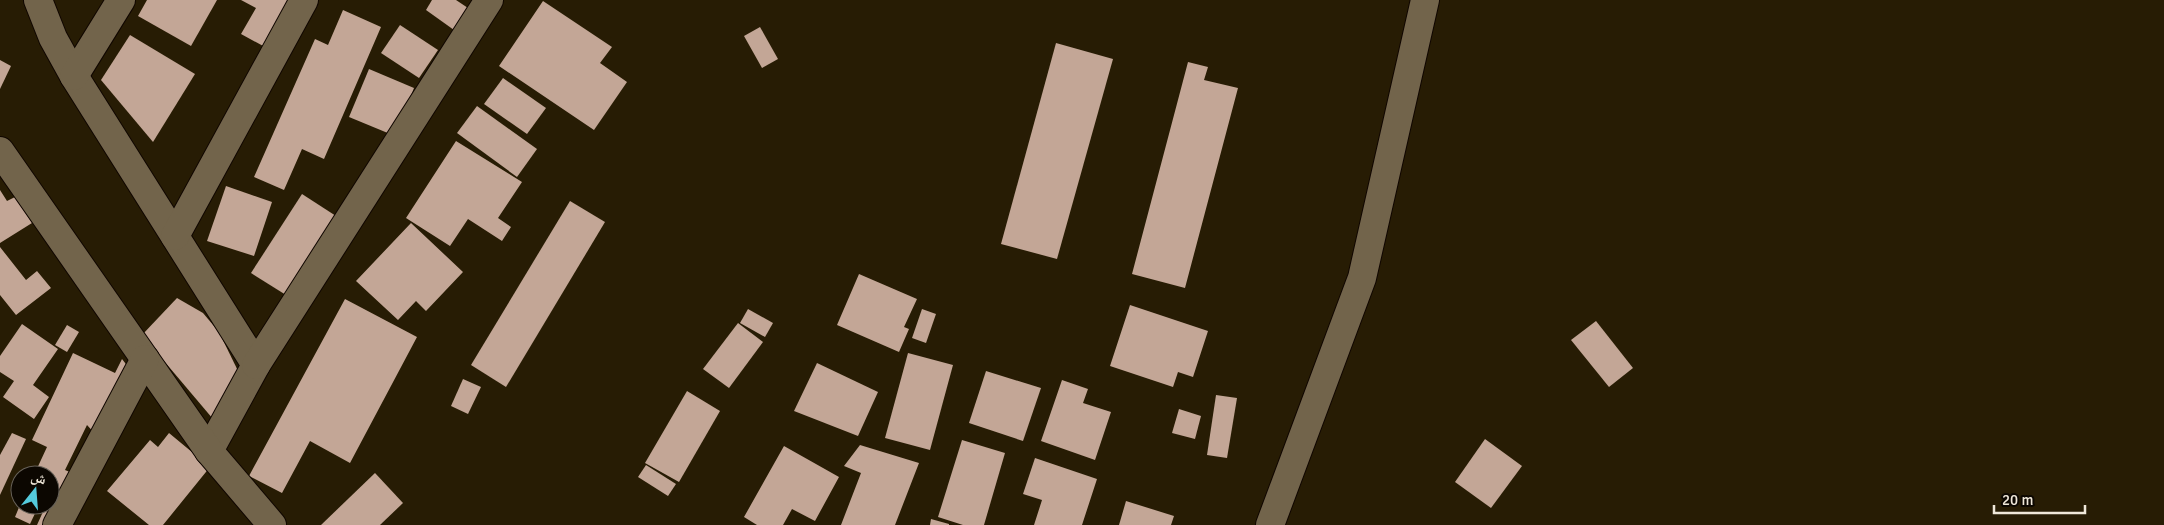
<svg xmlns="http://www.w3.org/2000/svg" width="2164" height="525" viewBox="0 0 2164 525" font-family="Signika,'Noto Naskh Arabic',sans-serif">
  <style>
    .building { fill: #c3a696 }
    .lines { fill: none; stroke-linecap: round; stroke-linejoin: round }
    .minor-casing { stroke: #100600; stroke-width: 30 }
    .minor { stroke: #72644b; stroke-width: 28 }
  </style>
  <rect width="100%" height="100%" fill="#271c04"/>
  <g class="building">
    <polygon points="147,0 217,0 191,46 138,16"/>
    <polygon points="241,0 292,0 265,47 241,34 256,8"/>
    <polygon points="432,0 456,0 468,8 454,30 426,10"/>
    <polygon points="543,1 612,47 600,63 627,82 594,130 499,66"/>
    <polygon points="343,10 381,27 324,159 302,149 284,190 254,177 315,39 328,45"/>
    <polygon points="400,25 438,50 419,78 381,53"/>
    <polygon points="760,27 778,59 762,68 744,36"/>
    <polygon points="130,35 195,74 153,142 101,80"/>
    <polygon points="1056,43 1113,59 1057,259 1001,244"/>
    <polygon points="0,60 11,66 0,89"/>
    <polygon points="1188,62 1208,67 1204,80 1238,88 1185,288 1132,274"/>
    <polygon points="369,69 414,88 395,136 349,117"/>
    <polygon points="503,78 546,108 527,134 484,104"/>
    <polygon points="477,106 537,149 517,177 457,133"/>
    <polygon points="456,141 522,182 498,218 511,227 502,241 468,219 450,246 406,218"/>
    <polygon points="226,186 272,202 254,256 207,241"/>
    <polygon points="0,190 7,201 15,197 32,223 0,243"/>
    <polygon points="302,194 336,216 286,295 251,273"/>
    <polygon points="570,201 605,222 506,387 471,365"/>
    <polygon points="411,223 463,272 426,311 416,301 398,320 356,281"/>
    <polygon points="0,247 26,280 37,271 51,288 16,315 0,295"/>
    <polygon points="859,274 917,299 904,327 909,329 899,352 837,325"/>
    <polygon points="177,298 203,313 219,332 240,375 213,419 142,335"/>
    <polygon points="345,299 417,337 350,463 310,441 282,493 249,476"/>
    <polygon points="1130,305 1208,331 1193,377 1178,372 1173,387 1110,366"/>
    <polygon points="748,309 773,323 765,337 740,323"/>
    <polygon points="922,309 936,314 926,343 912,338"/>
    <polygon points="1596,321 1633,368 1609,387 1571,340"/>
    <polygon points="738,323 763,342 729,388 703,369"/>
    <polygon points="22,324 58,349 33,385 49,397 34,419 3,397 14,381 0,372 0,356"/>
    <polygon points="67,325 79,332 67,352 55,345"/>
    <polygon points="73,353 115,373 122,359 132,372 97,436 87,425 65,470 77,475 63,499 50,492 50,475 34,475 47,447 32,440"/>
    <polygon points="908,353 953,365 930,450 885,438"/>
    <polygon points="817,363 878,392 858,436 794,411"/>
    <polygon points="986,371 1041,388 1023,441 969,423"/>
    <polygon points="463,379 481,387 468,414 451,406"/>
    <polygon points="1062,380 1088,389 1083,403 1111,412 1095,460 1041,441"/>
    <polygon points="687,391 720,411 679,482 645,463"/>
    <polygon points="1216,395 1237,398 1227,458 1207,455"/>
    <polygon points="1179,409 1201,416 1195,439 1172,433"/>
    <polygon points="12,433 26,439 0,495 0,455"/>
    <polygon points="169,433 210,467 163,525 149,525 107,491 150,440 158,447"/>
    <polygon points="1485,439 1522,466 1491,508 1455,482"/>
    <polygon points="962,440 1005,453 984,525 963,525 938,517"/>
    <polygon points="860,445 919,463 895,525 841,525 861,473 844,466"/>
    <polygon points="784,446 839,477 815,521 792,509 783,525 757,525 744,517"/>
    <polygon points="1035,458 1097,479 1082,525 1034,525 1042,500 1023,494"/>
    <polygon points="646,465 676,484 668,496 638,477"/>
    <polygon points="375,473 403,503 380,525 321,525"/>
    <polygon points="50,498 66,505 57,525 37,525 46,505 50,505"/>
    <polygon points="1126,501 1174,516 1171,525 1119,525"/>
    <polygon points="20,505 39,505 30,524 15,517"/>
    <polygon points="931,519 949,524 949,525 930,525"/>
  </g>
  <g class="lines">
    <g class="minor-casing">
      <g id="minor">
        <polyline points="38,0 53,38 74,76 256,365 209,451"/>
        <polyline points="74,76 121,0"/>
        <polyline points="0,151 209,451 272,525"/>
        <polyline points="175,236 304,0"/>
        <polyline points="256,365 489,0"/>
        <polyline points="57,525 145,359"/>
        <polyline points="1270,525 1362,278 1425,0"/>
      </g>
    </g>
    <use href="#minor" class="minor"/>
  </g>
  <g transform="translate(35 490) rotate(17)"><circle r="24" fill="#0c0701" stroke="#676158"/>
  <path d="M0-4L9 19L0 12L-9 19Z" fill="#54cadd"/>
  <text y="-8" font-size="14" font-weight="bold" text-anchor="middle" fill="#f0e8da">ش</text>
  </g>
  <path d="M1994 505v8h91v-8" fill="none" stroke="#f0e8da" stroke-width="2.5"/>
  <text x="2002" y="505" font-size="15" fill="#f0e8da" stroke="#0c0701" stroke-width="4" paint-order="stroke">20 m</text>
</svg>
